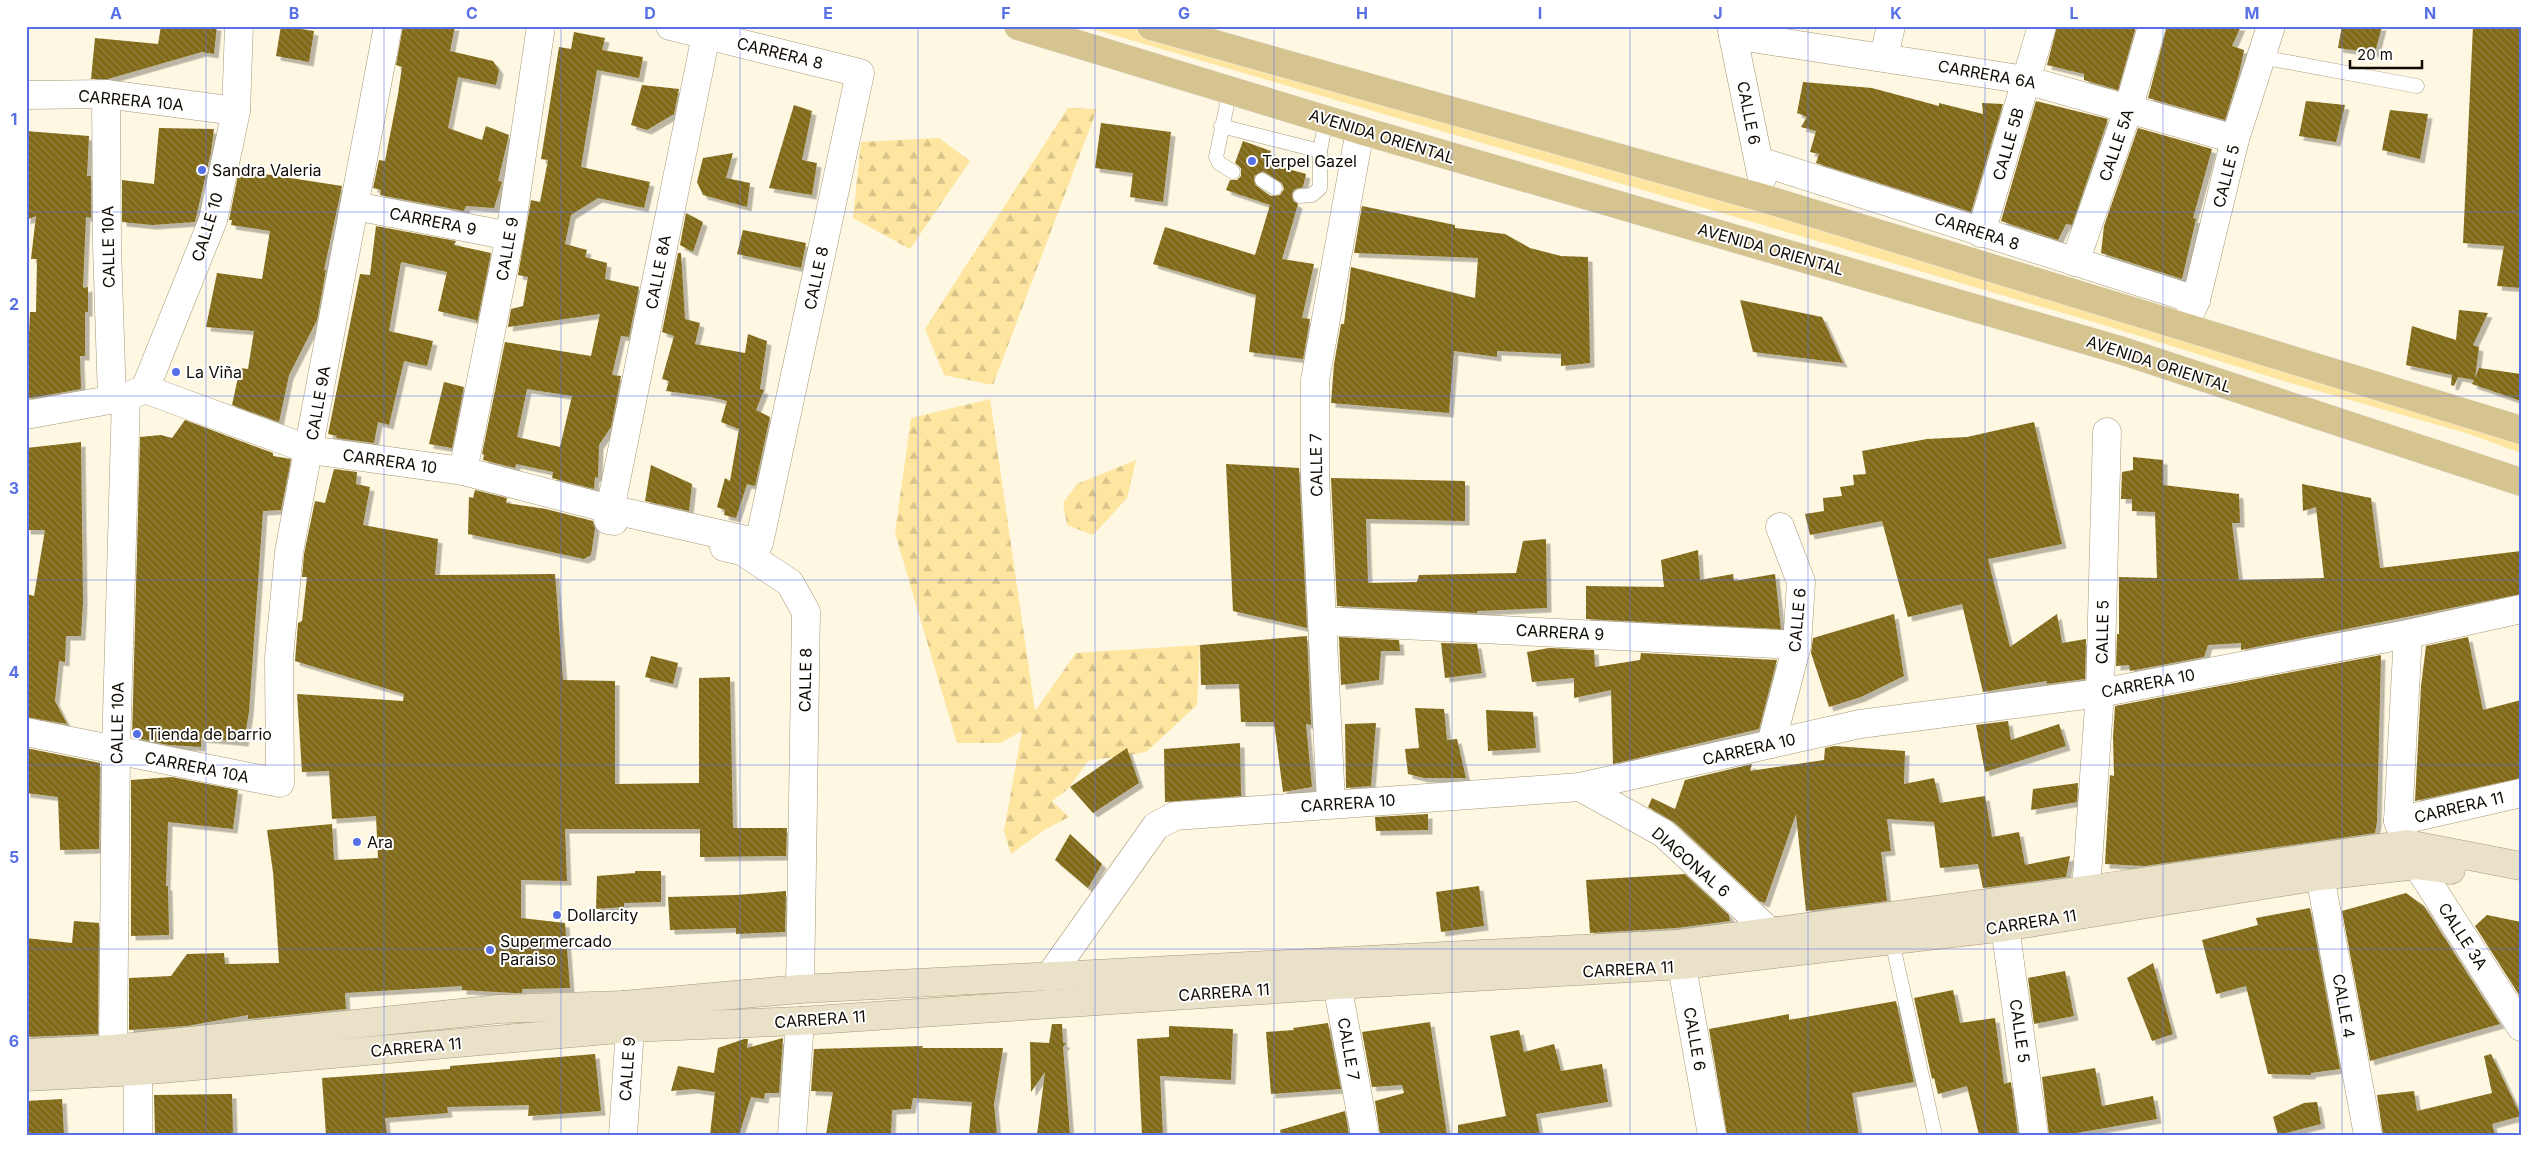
<svg xmlns="http://www.w3.org/2000/svg" width="2547" height="1161" viewBox="0 0 2547 1161" font-family="Inter,sans-serif">
  <style>
    .green { fill: #fee6a1 }
    .forest { fill: url(#forest-firs) }
    .building { fill: url(#building-back-hatch); fill-rule: evenodd; filter: url(#shadow) }
    .lines { fill: none; stroke-linecap: round; stroke-linejoin: round }
    .service-casing { stroke: #a59977; stroke-width: 15 }
    .minor-casing { stroke: #a59977; stroke-width: 29 }
    .tertiary-casing { stroke: #a59977; stroke-width: 29 }
    .secondary-casing { stroke: #a59977; stroke-width: 29 }
    .primary-casing { stroke: #ecebeb; stroke-width: 29 }
    .service { stroke: #fff; stroke-width: 14 }
    .minor { stroke: #fff; stroke-width: 28 }
    .tertiary { stroke: #fff; stroke-width: 28 }
    .secondary { stroke: #eae2c8; stroke-width: 28 }
    .primary { stroke: #d6c490; stroke-width: 28 }
    .grid { fill: none; stroke: #5770e6; stroke-width: 1; stroke-opacity: 0.55 }
    .poi-dot { fill: #5770e6; stroke: #fff; stroke-width: 2 }
    .labels { text-anchor: middle; dominant-baseline: central; stroke-width: 4; stroke-linejoin: round; paint-order: stroke }
    .street-label { font-size: 16px; fill: #100b02; stroke: #fff }
    .poi-label { font-size: 16px; fill: #100b02; stroke: #fff; text-anchor: start }
    .neatline { fill: none; stroke: #5770e6; stroke-width: 2 }
    .grid-label { font-size: 16px; text-anchor: middle; font-weight: bold; fill: #5770e6 }
  </style>
  <defs>
    <pattern id="forest-firs" width="22" height="20" patternUnits="userSpaceOnUse" patternTransform="scale(1.25)"><rect width="22" height="20" fill="#fee6a1"/><path d="M5 1l3.5 6h-7zM16 11l3.5 6h-7z" fill="#d9c489"/></pattern>
    <pattern id="building-back-hatch" width="6" height="6" patternUnits="userSpaceOnUse" patternTransform="scale(1.25)"><rect width="6" height="6" fill="#816918"/><path d="M-1 5l2 2M0 0l6 6M5-1l2 2" fill="none" stroke="#918046"/></pattern>
    <filter id="shadow"><feDropShadow dx="4.5" dy="4.5" stdDeviation="0" flood-color="#0004"/></filter>
  </defs>
  <rect width="100%" height="100%" fill="#fef7e1"/>
  <polygon class="green" points="1083,26 1151,26 2521,438 2521,453 2466,433 2287,382 2104,325"/>
  <g class="forest">
    <polygon points="1068,108 1097,109 993,385 944,375 925,329"/>
    <polygon points="939,138 970,161 910,249 853,218 861,142"/>
    <polygon points="990,399 1035,711 1076,653 1200,645 1197,705 1146,752 1088,761 1068,789 1052,801 1069,817 1044,830 1011,854 1004,831 1022,731 1000,743 957,743 895,533 911,418"/>
    <polygon points="1136,460 1127,498 1093,535 1067,525 1063,503 1077,484"/>
  </g>
  <g class="building">
    <polygon points="161,26 217,26 214,54 202,52 108,79 91,79 95,38 158,44"/>
    <polygon points="281,26 314,31 309,62 276,56"/>
    <polygon points="403,26 455,26 450,51 493,61 499,70 496,85 458,77 448,128 482,140 486,126 509,135 498,181 502,182 494,208 466,206 464,211 380,195 381,190 373,188 379,160 385,161 398,94 402,67 396,65"/>
    <polygon points="2057,26 2136,26 2118,90 2084,80 2084,74 2047,65"/>
    <polygon points="2167,26 2241,26 2232,46 2244,50 2239,74 2225,120 2148,98"/>
    <polygon points="2342,26 2382,26 2375,53 2338,48"/>
    <polygon points="2473,26 2521,26 2521,288 2497,286 2504,246 2463,243"/>
    <path d="M574,32L605,38L602,50L643,57L639,78L597,70L581,167L650,182L644,208L598,198L571,215L565,244L587,250L585,257L607,263L605,279L639,287L629,337L621,336L612,375L621,376L611,427L599,445L598,478L595,477L594,489L552,478L553,472L516,464L515,468L483,460L484,455L482,454L505,342L591,356L600,314L508,327L511,309L523,306L528,277L518,275L531,200L540,202L548,160L541,159L559,47L571,49ZM527,389L572,396L560,447L517,437Z"/>
    <polygon points="1803,82 1872,88 1939,106 1939,103 1983,114 1982,103 2003,104 1971,212 1816,163 1819,154 1810,152 1816,131 1801,127 1807,117 1797,113"/>
    <polygon points="642,85 679,89 674,114 647,130 631,125"/>
    <polygon points="2036,101 2108,119 2072,225 2066,224 2058,240 2001,221"/>
    <polygon points="2306,101 2345,105 2336,142 2299,136"/>
    <polygon points="794,105 812,111 802,160 817,163 812,195 769,188"/>
    <polygon points="2390,110 2428,114 2420,159 2382,150"/>
    <polygon points="1101,123 1171,132 1163,202 1130,197 1133,173 1095,168"/>
    <polygon points="159,128 214,129 211,152 195,222 152,225 122,222 122,180 154,184"/>
    <polygon points="2138,128 2212,149 2193,218 2196,219 2182,279 2101,253 2104,226"/>
    <polygon points="26,131 89,136 87,176 91,176 91,218 86,217 83,288 88,287 88,312 85,312 85,356 80,356 81,389 26,399 30,312 36,312 37,259 31,259 36,216 26,220"/>
    <path d="M1243,141L1271,151L1267,163L1306,174L1303,187L1295,189L1292,193L1293,201L1298,204L1282,259L1314,264L1302,318L1310,319L1303,359L1249,352L1256,295L1153,264L1165,227L1255,255L1270,205L1226,190L1230,180H1237L1241,176V168L1235,163ZM1263,171L1282,183L1284,189L1280,195L1271,196L1255,185L1254,176Z"/>
    <polygon points="733,153 726,178 750,183 747,207 703,195 697,182 703,158"/>
    <polygon points="239,170 342,186 324,270 326,270 317,320 289,375 279,422 232,405 240,368 248,369 254,331 206,327 217,273 262,279 270,231 231,225 232,220 229,220"/>
    <polygon points="1362,206 1455,225 1455,228 1505,234 1530,248 1561,256 1588,257 1590,363 1561,366 1561,354 1497,351 1497,357 1454,351 1449,413 1331,403 1334,364 1341,324 1344,324 1351,267 1475,298 1478,258 1354,253"/>
    <polygon points="686,213 703,222 693,252 680,245"/>
    <polygon points="376,226 456,241 454,245 491,253 477,323 476,320 438,311 447,272 401,262 389,331 433,341 427,366 404,361 389,425 378,422 374,443 336,438 337,436 328,434 360,274 370,275"/>
    <polygon points="743,230 806,243 801,268 737,254"/>
    <polygon points="678,253 681,253 685,319 700,323 695,344 745,353 748,334 767,341 760,389 764,390 756,410 770,417 755,486 747,484 736,518 724,515 725,510 717,507 725,478 730,481 739,429 721,422 727,401 711,397 666,391 669,381 662,379 674,336 662,332"/>
    <polygon points="1740,300 1822,317 1843,363 1753,352"/>
    <polygon points="2459,310 2488,313 2473,345 2479,347 2475,378 2479,368 2521,374 2521,401 2472,384 2474,380 2458,377 2454,386 2451,385 2452,375 2406,365 2412,326 2456,340"/>
    <polygon points="444,382 464,387 452,448 429,444"/>
    <polygon points="185,420 273,453 273,456 291,459 281,510 263,511 249,712 244,742 201,738 201,747 168,745 132,737 140,437 161,435 172,438"/>
    <polygon points="2034,422 2062,544 1988,559 2010,647 2057,614 2062,643 2086,639 2085,679 2047,684 2046,681 1983,692 1962,604 1908,617 1882,521 1810,535 1805,514 1824,511 1823,498 1842,496 1840,487 1854,485 1853,475 1866,474 1862,451 1927,439 1967,437"/>
    <polygon points="81,442 83,602 81,636 66,636 65,662 59,661 55,701 67,724 26,717 27,594 34,596 45,530 26,530 26,448"/>
    <polygon points="2133,457 2163,460 2163,485 2239,494 2240,523 2232,523 2239,580 2324,578 2316,507 2303,511 2302,484 2371,498 2380,568 2521,551 2521,594 2241,650 2241,643 2208,645 2204,657 2130,671 2129,665 2116,666 2117,634 2119,634 2119,577 2157,578 2155,512 2132,511 2132,499 2121,499 2122,472 2133,470"/>
    <polygon points="1226,464 1299,468 1307,628 1233,611"/>
    <polygon points="651,465 692,484 689,511 645,501"/>
    <polygon points="334,469 357,472 356,484 370,487 363,525 438,539 435,575 555,574 563,680 615,681 615,784 699,783 699,678 730,677 733,828 787,828 786,856 700,857 700,829 565,829 567,881 521,880 521,918 565,923 570,988 522,989 522,993 513,993 462,990 462,986 345,993 346,1009 248,1019 248,1015 187,1026 129,1030 129,978 171,976 187,954 224,953 225,964 279,963 273,872 267,830 332,824 334,860 378,858 376,816 332,819 329,771 302,772 297,694 403,701 404,694 295,661 298,623 302,621 307,577 302,577 304,554 315,501 325,503"/>
    <polygon points="1331,478 1465,481 1465,521 1366,519 1368,583 1417,582 1419,575 1516,573 1523,541 1546,539 1547,608 1477,611 1477,613 1337,606"/>
    <polygon points="475,490 507,498 506,503 546,509 593,521 595,528 591,555 584,559 468,534 469,497 473,498"/>
    <polygon points="1698,550 1700,580 1733,574 1734,581 1775,574 1781,629 1586,619 1586,586 1664,587 1661,560"/>
    <polygon points="1894,614 1904,676 1861,697 1829,707 1811,653 1813,638"/>
    <polygon points="1307,636 1311,725 1306,724 1312,787 1283,792 1274,722 1241,722 1239,684 1201,685 1200,645"/>
    <polygon points="1339,637 1399,640 1400,651 1381,651 1379,680 1341,685"/>
    <polygon points="2468,637 2483,710 2521,700 2521,778 2415,801 2421,686 2426,646"/>
    <polygon points="1441,643 1477,644 1482,673 1445,678"/>
    <polygon points="1549,648 1594,650 1595,667 1640,660 1641,653 1777,660 1759,729 1613,764 1611,690 1574,698 1574,678 1532,682 1527,652"/>
    <polygon points="2381,655 2377,822 2375,833 2145,866 2105,864 2110,775 2114,776 2113,737 2115,706"/>
    <polygon points="651,656 678,663 673,684 645,677"/>
    <polygon points="1415,708 1444,709 1447,740 1457,739 1466,778 1424,778 1408,774 1405,749 1419,748"/>
    <polygon points="1486,710 1533,712 1536,748 1488,751"/>
    <polygon points="2008,721 2011,740 2059,724 2066,746 1985,772 1976,725"/>
    <polygon points="1376,723 1371,786 1346,788 1345,724"/>
    <polygon points="1240,743 1241,796 1165,802 1164,749"/>
    <polygon points="1834,746 1905,751 1904,784 1934,778 1940,803 1985,796 1992,837 2019,832 2025,865 2070,856 2066,877 1983,888 1978,864 1940,868 1934,822 1887,819 1891,851 1881,852 1887,901 1806,911 1796,814 1765,903 1759,901 1674,822 1648,807 1652,798 1675,809 1685,780 1752,764 1750,771 1824,760 1825,748"/>
    <polygon points="26,748 100,763 99,849 60,850 58,797 26,793"/>
    <polygon points="1127,748 1139,783 1093,813 1070,787"/>
    <polygon points="172,777 238,790 233,829 168,822 166,886 168,886 169,935 131,936 131,780"/>
    <polygon points="2078,783 2077,802 2031,810 2033,789"/>
    <polygon points="1428,814 1428,830 1376,831 1375,817"/>
    <polygon points="1070,834 1102,864 1088,888 1055,860"/>
    <polygon points="635,871 661,871 661,902 624,903 624,907 596,909 597,876 635,873"/>
    <polygon points="1685,874 1729,915 1730,921 1677,928 1590,933 1586,880"/>
    <polygon points="1479,886 1484,926 1441,932 1436,892"/>
    <polygon points="786,891 785,932 736,934 736,928 670,930 668,897 736,895"/>
    <polygon points="2406,893 2424,906 2500,1024 2370,1061 2342,911"/>
    <polygon points="2310,908 2340,1069 2311,1073 2311,1075 2268,1074 2246,986 2216,994 2202,940 2258,925 2256,918"/>
    <polygon points="2487,915 2521,922 2521,998 2475,926"/>
    <polygon points="74,921 99,923 98,1034 26,1037 26,938 72,943"/>
    <polygon points="2153,963 2173,1034 2152,1041 2127,978"/>
    <polygon points="2065,971 2074,1016 2034,1024 2028,978"/>
    <polygon points="1953,990 1960,1023 1995,1018 2004,1084 2011,1082 2018,1135 1979,1135 1967,1086 1938,1094 1934,1078 1932,1079 1914,998"/>
    <polygon points="1896,1001 1914,1082 1852,1093 1859,1135 1727,1135 1709,1029 1789,1014 1789,1020"/>
    <polygon points="1430,1022 1447,1135 1380,1135 1375,1101 1404,1093 1402,1085 1372,1087 1362,1032"/>
    <polygon points="1328,1023 1341,1089 1271,1094 1266,1032 1294,1030 1293,1028"/>
    <polygon points="1052,1024 1062,1024 1063,1043 1066,1043 1063,1047 1070,1135 1037,1135 1045,1072 1031,1092 1030,1042 1049,1043"/>
    <polygon points="1169,1026 1233,1029 1231,1080 1160,1076 1163,1135 1142,1135 1137,1039 1169,1037"/>
    <polygon points="1519,1030 1524,1052 1554,1044 1561,1071 1602,1064 1608,1102 1536,1114 1540,1135 1458,1135 1458,1125 1506,1116 1490,1036"/>
    <polygon points="783,1038 779,1093 765,1093 764,1099 751,1097 739,1135 710,1135 715,1092 693,1089 671,1091 678,1066 714,1073 718,1048 744,1039 748,1039 747,1048"/>
    <polygon points="923,1046 922,1048 1003,1048 994,1104 997,1135 969,1135 972,1102 913,1098 911,1109 892,1110 891,1135 826,1135 833,1092 811,1091 814,1049"/>
    <polygon points="595,1054 601,1111 528,1116 529,1105 447,1107 448,1113 385,1118 387,1135 326,1135 322,1078 450,1069 450,1066"/>
    <polygon points="2491,1054 2521,1116 2492,1124 2495,1135 2383,1135 2377,1095 2414,1091 2417,1111 2492,1093 2484,1056"/>
    <polygon points="2095,1068 2102,1106 2153,1096 2157,1119 2065,1135 2049,1135 2042,1077"/>
    <polygon points="232,1094 233,1135 155,1135 154,1095"/>
    <polygon points="62,1099 64,1135 26,1135 26,1101"/>
    <polygon points="2317,1102 2321,1124 2278,1135 2273,1117 2304,1103"/>
    <polygon points="1345,1111 1349,1135 1281,1135 1280,1130"/>
  </g>
  <g class="lines">
    <g class="service-casing">
      <g id="service">
        <polyline points="2261,57 2417,86"/>
        <polyline points="1230,90 1216,157 1219,163 1233,172"/>
        <polyline points="1221,126 1320,151"/>
        <polyline points="1262,180 1275,188"/>
        <polyline points="1300,196 1312,195 1320,188 1320,151 1326,119"/>
        <polyline points="1892,941 1935,1135"/>
      </g>
    </g>
    <g class="minor-casing">
      <g id="minor">
        <polyline points="1731,26 1762,178"/>
        <polyline points="1733,35 2026,80 2235,139"/>
        <polyline points="1884,56 1891,26"/>
        <polyline points="106,94 107,247 112,399"/>
        <polyline points="26,95 106,94 236,111"/>
        <polyline points="1759,161 2196,300"/>
        <polyline points="355,206 510,236"/>
        <polyline points="1981,233 2042,26"/>
        <polyline points="2075,262 2128,110 2152,26"/>
        <polyline points="2189,316 2196,300 2235,139 2271,26"/>
        <polyline points="145,389 213,220 236,111 239,26"/>
        <polyline points="26,415 126,397 145,389 310,450 463,471 610,509 759,543 860,73 670,26"/>
        <polyline points="463,471 510,236 541,26"/>
        <polyline points="614,521 608,520 706,35"/>
        <polyline points="724,547 742,551 790,583 806,612 800,989"/>
        <polyline points="1323,621 1797,645"/>
        <polyline points="26,732 280,783 279,657 289,552 388,26"/>
        <polyline points="1771,744 1797,645 1801,582 1780,527"/>
        <polyline points="1580,787 1663,833 1770,932"/>
        <polyline points="1331,803 1315,477 1315,380 1360,130"/>
        <polyline points="2398,821 2521,793"/>
        <polyline points="2407,844 2398,821 2408,634"/>
        <polyline points="2320,876 2368,1135"/>
        <polyline points="2086,890 2100,693 2107,432"/>
        <polyline points="2005,927 2034,1135"/>
        <polyline points="1678,944 1712,1135"/>
        <polyline points="1333,962 1365,1135"/>
        <polyline points="1049,977 1156,826 1175,816 1580,787 1860,724 2100,693 2408,634 2521,609"/>
        <polyline points="113,1049 116,751 126,397"/>
        <polyline points="138,1071 138,1135"/>
        <polyline points="623,1135 630,1028 624,1015 623,1005"/>
        <polyline points="792,1135 800,1021"/>
      </g>
    </g>
    <g class="tertiary-casing">
      <polyline id="tertiary" points="2409,848 2417,865 2521,1027"/>
    </g>
    <g class="secondary-casing">
      <g id="secondary">
        <polyline points="26,1053 113,1049 499,1009 623,1005 800,989 1678,944 2086,890 2407,844 2521,866"/>
        <polyline points="26,1077 138,1071 630,1028 800,1021 1337,985 1682,965 2005,927 2320,876 2417,865 2451,870"/>
      </g>
    </g>
    <g class="primary-casing">
      <g id="primary">
        <polyline points="1018,26 1360,130 2123,351 2521,482"/>
        <polyline points="1151,26 1766,199 2521,430"/>
      </g>
    </g>
    <use href="#service" class="service"/>
    <use href="#minor" class="minor"/>
    <use href="#tertiary" class="tertiary"/>
    <use href="#secondary" class="secondary"/>
    <use href="#primary" class="primary"/>
  </g>
  <path class="grid" d="M206,26V1135M384,26V1135M561,26V1135M740,26V1135M918,26V1135M1095,26V1135M1274,26V1135M1452,26V1135M1630,26V1135M1808,26V1135M1985,26V1135M2163,26V1135M2342,26V1135M26,212H2521M26,396H2521M26,580H2521M26,765H2521M26,949H2521"/>
  <g class="poi-dot">
    <circle cx="1252" cy="161" r="5"/>
    <circle cx="202" cy="170" r="5"/>
    <circle cx="176" cy="372" r="5"/>
    <circle cx="137" cy="734" r="5"/>
    <circle cx="357" cy="842" r="5"/>
    <circle cx="557" cy="915" r="5"/>
    <circle cx="490" cy="950" r="5"/>
  </g>
  <g class="labels">
    <g class="street-label">
      <text transform="translate(780 53) rotate(14)">CARRERA 8</text>
      <text transform="translate(1987 74) rotate(10)">CARRERA 6A</text>
      <text transform="translate(131 100) rotate(5)">CARRERA 10A</text>
      <text transform="translate(1749 113) rotate(79)">CALLE 6</text>
      <text transform="translate(1382 136) rotate(17)">AVENIDA ORIENTAL</text>
      <text transform="translate(2008 144) rotate(-74)">CALLE 5B</text>
      <text transform="translate(2116 145) rotate(-71)">CALLE 5A</text>
      <text transform="translate(2226 176) rotate(-76)">CALLE 5</text>
      <text transform="translate(433 221) rotate(11)">CARRERA 9</text>
      <text transform="translate(207 227) rotate(-73)">CALLE 10</text>
      <text transform="translate(1977 231) rotate(18)">CARRERA 8</text>
      <text transform="translate(108 247) rotate(-91)">CALLE 10A</text>
      <text transform="translate(507 249) rotate(-80)">CALLE 9</text>
      <text transform="translate(1771 249) rotate(16)">AVENIDA ORIENTAL</text>
      <text transform="translate(658 272) rotate(-79)">CALLE 8A</text>
      <text transform="translate(816 278) rotate(-78)">CALLE 8</text>
      <text transform="translate(2159 364) rotate(18)">AVENIDA ORIENTAL</text>
      <text transform="translate(318 403) rotate(-80)">CALLE 9A</text>
      <text transform="translate(390 461) rotate(8)">CARRERA 10</text>
      <text transform="translate(1316 465) rotate(-91)">CALLE 7</text>
      <text transform="translate(1797 620) rotate(-85)">CALLE 6</text>
      <text transform="translate(1560 632) rotate(3)">CARRERA 9</text>
      <text transform="translate(2102 632) rotate(-89)">CALLE 5</text>
      <text transform="translate(805 680) rotate(-89)">CALLE 8</text>
      <text transform="translate(2148 683) rotate(-11)">CARRERA 10</text>
      <text transform="translate(117 723) rotate(-89)">CALLE 10A</text>
      <text transform="translate(1749 749) rotate(-13)">CARRERA 10</text>
      <text transform="translate(197 767) rotate(11)">CARRERA 10A</text>
      <text transform="translate(1348 803) rotate(-4)">CARRERA 10</text>
      <text transform="translate(2459 807) rotate(-13)">CARRERA 11</text>
      <text transform="translate(1691 862) rotate(41)">DIAGONAL 6</text>
      <text transform="translate(2031 922) rotate(-9)">CARRERA 11</text>
      <text transform="translate(2463 936) rotate(57)">CALLE 3A</text>
      <text transform="translate(1628 969) rotate(-3)">CARRERA 11</text>
      <text transform="translate(1224 992) rotate(-4)">CARRERA 11</text>
      <text transform="translate(2344 1006) rotate(80)">CALLE 4</text>
      <text transform="translate(820 1019) rotate(-4)">CARRERA 11</text>
      <text transform="translate(2020 1031) rotate(82)">CALLE 5</text>
      <text transform="translate(1695 1039) rotate(80)">CALLE 6</text>
      <text transform="translate(416 1047) rotate(-5)">CARRERA 11</text>
      <text transform="translate(1349 1049) rotate(80)">CALLE 7</text>
      <text transform="translate(627 1069) rotate(-86)">CALLE 9</text>
    </g>
    <g class="poi-label">
      <text x="1262" y="161">Terpel Gazel</text>
      <text x="212" y="170">Sandra Valeria</text>
      <text x="186" y="372">La Viña</text>
      <text x="147" y="734">Tienda de barrio</text>
      <text x="367" y="842">Ara</text>
      <text x="567" y="915">Dollarcity</text>
      <text x="500" y="941">Supermercado<tspan x="500" dy="18">Paraiso</tspan></text>
    </g>
  </g>
  <rect width="2547" height="1161" fill="none" stroke="#ffffff" stroke-width="55"/>
  <path d="M2350 60v8h72v-8" fill="none" stroke="#100b02" stroke-width="2.5"/>
  <text x="2357" y="60" font-size="15" fill="#100b02" stroke="#ffffff" stroke-width="4" paint-order="stroke">20 m</text>
  <rect x="28" y="28" width="2492" height="1106" class="neatline"/>
  <g class="grid-label">
    <text x="116" y="19">A</text>
    <text x="294" y="19">B</text>
    <text x="472" y="19">C</text>
    <text x="650" y="19">D</text>
    <text x="828" y="19">E</text>
    <text x="1006" y="19">F</text>
    <text x="1184" y="19">G</text>
    <text x="1362" y="19">H</text>
    <text x="1540" y="19">I</text>
    <text x="1718" y="19">J</text>
    <text x="1896" y="19">K</text>
    <text x="2074" y="19">L</text>
    <text x="2252" y="19">M</text>
    <text x="2430" y="19">N</text>
    <text x="14" y="125">1</text>
    <text x="14" y="310">2</text>
    <text x="14" y="494">3</text>
    <text x="14" y="678">4</text>
    <text x="14" y="863">5</text>
    <text x="14" y="1047">6</text>
  </g>
</svg>
